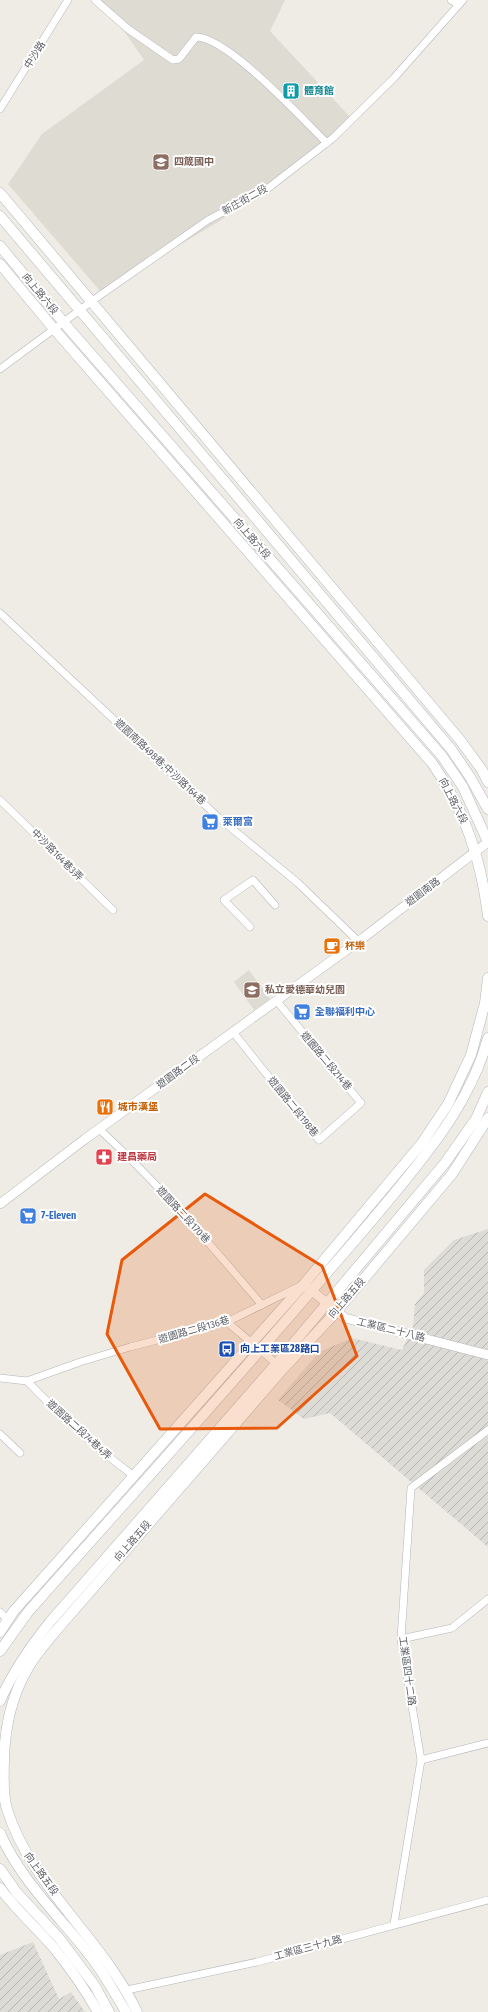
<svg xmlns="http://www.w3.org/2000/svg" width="488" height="2012" viewBox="0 0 488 2012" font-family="'Fira Sans Condensed','Noto Sans TC',sans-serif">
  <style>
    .industrial { fill: url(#industrial-furrows) }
    .education { fill: #dedbd2 }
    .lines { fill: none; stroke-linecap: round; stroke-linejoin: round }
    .minor-casing { stroke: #b4b6bb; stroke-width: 8 }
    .tertiary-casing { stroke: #b4b6bb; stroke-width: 10 }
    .secondary-casing { stroke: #b5b8be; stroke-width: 11 }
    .minor { stroke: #fff; stroke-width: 7 }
    .tertiary { stroke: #fff; stroke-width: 9 }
    .secondary { stroke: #fff; stroke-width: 10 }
    .marked { fill: #e8590c; fill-opacity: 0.2; stroke: #e8590c; stroke-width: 3; stroke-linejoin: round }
    .labels { text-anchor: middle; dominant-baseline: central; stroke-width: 4; stroke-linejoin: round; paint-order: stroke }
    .street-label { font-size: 10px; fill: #5c5f64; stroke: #fff }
    .culture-label { font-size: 10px; font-weight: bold; fill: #0d838f; stroke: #fff; text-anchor: start }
    .education-label { font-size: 10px; font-weight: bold; fill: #785e54; stroke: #fff; text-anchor: start }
    .shop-label { font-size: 10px; font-weight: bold; fill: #366cbe; stroke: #fff; text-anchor: start }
    .food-label { font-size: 10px; font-weight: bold; fill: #c56008; stroke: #fff; text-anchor: start }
    .health-label { font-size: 10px; font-weight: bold; fill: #be3a42; stroke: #fff; text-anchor: start }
    .transit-label { font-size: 10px; font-weight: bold; fill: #164399; stroke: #fff; text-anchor: start }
  </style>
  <defs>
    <pattern id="industrial-furrows" width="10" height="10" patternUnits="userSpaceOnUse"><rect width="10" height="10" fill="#dddbd6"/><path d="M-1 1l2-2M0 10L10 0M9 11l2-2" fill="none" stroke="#b6b5b1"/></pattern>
  </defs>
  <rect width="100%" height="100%" fill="#eeece4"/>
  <g class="industrial">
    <polygon points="488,1229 488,1547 330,1413 304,1419 278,1400 319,1352 352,1338 402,1350 413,1327 415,1304 424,1293 424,1270 454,1240"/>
    <polygon points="33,1942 59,1999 71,1992 85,2012 0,2012 0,1955"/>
  </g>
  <g class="education">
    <polygon points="97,0 285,0 270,31 351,118 328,139 268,186 218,222 101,292 8,184 42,134 144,60 120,25"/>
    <polygon points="249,970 270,999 254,1010 234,982"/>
  </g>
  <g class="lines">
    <g class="minor-casing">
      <g id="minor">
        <path d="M95,0L128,29L173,60L179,59L196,37C228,37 302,119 327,143"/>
        <polyline points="451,0 459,5"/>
        <polyline points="0,109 68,0"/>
        <polyline points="0,369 92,301 208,220 267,189 333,138 394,78 463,0"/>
        <polyline points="0,613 219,818 298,883 358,941"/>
        <polyline points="0,800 113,910"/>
        <polyline points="250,927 224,900 253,880 275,905"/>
        <polyline points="233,1032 319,1140 361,1103 276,1000"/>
        <path d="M99,1129C158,1183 210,1244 262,1305"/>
        <polyline points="227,1322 279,1366"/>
        <polyline points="0,1378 27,1381 80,1362 130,1347 227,1322 300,1286"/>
        <path d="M27,1381C60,1415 96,1448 134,1476"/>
        <polyline points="0,1434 20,1453"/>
        <polyline points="0,1612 8,1620"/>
        <polyline points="401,1639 452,1628 488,1599"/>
        <polyline points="421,1760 488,1743"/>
        <polyline points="394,1924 421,1760 401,1639 411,1488 488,1430"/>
        <polyline points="127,1990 257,1962 488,1900"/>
      </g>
    </g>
    <g class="tertiary-casing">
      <g id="tertiary">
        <polyline points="0,1204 85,1139 363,938 488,842"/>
        <polyline points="306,1286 345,1318 488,1355"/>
      </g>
    </g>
    <g class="secondary-casing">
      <g id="secondary">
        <polyline points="0,193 460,740 482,770 488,782"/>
        <polyline points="0,216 451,749 470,777 488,809"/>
        <polyline points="0,246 64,323 442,756 463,787 488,842"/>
        <path d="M0,264L54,329L432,763C465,810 481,859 488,916"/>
        <polyline points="0,1632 13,1612 304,1284 422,1143 448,1104 471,1055 485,1003 488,978"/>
        <path d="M0,1651L28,1612C127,1500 228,1389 325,1275C351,1245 377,1215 402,1184C438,1140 473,1094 488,1038"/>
        <path d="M0,1701C13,1671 30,1647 50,1622L276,1364L445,1163L476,1119L488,1092"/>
        <path d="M0,1833C20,1879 57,1914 88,1953C103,1971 114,1992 126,2012"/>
        <polyline points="0,1869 17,1893 59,1938 95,1986 109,2012"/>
        <path d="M0,1888C16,1910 36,1927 54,1948C70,1968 85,1989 98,2012"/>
        <path d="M137,2012C103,1939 31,1887 7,1809C2,1793 4,1774 4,1758C5,1727 12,1695 28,1668C35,1655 46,1643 55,1632L283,1369L336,1312L452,1174L488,1118"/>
      </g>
    </g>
    <use href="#minor" class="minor"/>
    <use href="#tertiary" class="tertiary"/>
    <use href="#secondary" class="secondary"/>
  </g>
  <path class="marked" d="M205,1194L322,1266L357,1356L277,1428L160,1429L107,1334L122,1260Z"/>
  <defs>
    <g id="building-square" transform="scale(0.9)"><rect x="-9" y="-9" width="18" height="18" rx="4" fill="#0f9aa8" stroke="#fff"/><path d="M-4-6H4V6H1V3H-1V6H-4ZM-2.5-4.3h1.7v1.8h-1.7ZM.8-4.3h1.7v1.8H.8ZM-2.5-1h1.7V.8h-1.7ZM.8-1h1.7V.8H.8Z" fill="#fff"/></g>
    <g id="school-square" transform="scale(0.9)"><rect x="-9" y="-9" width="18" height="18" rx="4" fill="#8d6e63" stroke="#fff"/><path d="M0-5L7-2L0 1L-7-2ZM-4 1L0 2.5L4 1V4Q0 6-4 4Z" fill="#fff"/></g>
    <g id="supermarket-square" transform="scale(0.9)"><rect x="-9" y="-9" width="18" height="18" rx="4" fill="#3f7fe0" stroke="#fff"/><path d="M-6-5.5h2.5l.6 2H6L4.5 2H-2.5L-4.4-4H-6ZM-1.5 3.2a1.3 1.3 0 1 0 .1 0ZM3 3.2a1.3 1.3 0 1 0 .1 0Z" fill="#fff"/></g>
    <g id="cafe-square" transform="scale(0.9)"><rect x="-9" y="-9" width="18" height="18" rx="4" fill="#e8710a" stroke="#fff"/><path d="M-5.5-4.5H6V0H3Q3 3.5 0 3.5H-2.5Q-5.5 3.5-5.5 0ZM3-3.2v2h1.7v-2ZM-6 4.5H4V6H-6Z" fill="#fff"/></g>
    <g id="restaurant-square" transform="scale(0.9)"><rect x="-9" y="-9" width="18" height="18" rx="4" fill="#e8710a" stroke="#fff"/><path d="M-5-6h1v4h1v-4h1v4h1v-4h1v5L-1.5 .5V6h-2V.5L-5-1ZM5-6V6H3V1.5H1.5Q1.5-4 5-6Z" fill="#fff"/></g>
    <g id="pharmacy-square" transform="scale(0.9)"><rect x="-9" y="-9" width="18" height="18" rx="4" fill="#e0444e" stroke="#fff"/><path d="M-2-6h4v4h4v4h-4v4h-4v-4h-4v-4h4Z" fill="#fff"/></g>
    <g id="bus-square" transform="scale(0.9)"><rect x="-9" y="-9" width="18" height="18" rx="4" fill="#1a4fb4" stroke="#fff"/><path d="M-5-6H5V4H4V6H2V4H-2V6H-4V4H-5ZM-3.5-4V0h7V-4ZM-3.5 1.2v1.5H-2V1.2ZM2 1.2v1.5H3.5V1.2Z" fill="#fff"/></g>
  </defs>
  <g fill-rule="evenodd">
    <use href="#building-square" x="291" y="91"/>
    <use href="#school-square" x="161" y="162"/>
    <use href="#supermarket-square" x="210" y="822"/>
    <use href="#cafe-square" x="332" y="946"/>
    <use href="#school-square" x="252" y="990"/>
    <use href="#supermarket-square" x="302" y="1012"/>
    <use href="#restaurant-square" x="105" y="1107"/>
    <use href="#pharmacy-square" x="104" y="1157"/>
    <use href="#supermarket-square" x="28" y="1216"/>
    <use href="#bus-square" x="227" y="1349"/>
  </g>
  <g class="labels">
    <g class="street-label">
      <text transform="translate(35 55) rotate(-58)">中沙路</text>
      <text transform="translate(245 200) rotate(-29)">新庄街二段</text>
      <text transform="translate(40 294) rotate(50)">向上路六段</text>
      <text transform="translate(252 539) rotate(49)">向上路六段</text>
      <text transform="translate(160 762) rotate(43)">遊園南路498巷;中沙路164巷</text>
      <text transform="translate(453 801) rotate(63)">向上路六段</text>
      <text transform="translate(57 855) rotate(45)">中沙路164巷3弄</text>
      <text transform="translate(423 892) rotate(-37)">遊園南路</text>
      <text transform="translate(326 1061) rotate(50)">遊園路二段214巷</text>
      <text transform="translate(178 1072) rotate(-36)">遊園路二段</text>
      <text transform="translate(293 1107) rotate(51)">遊園路二段198巷</text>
      <text transform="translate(183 1215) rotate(47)">遊園路二段170巷</text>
      <text transform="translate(347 1298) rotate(-49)">向上路五段</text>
      <text transform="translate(194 1330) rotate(-16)">遊園路二段136巷</text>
      <text transform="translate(391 1330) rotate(14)">工業區二十八路</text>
      <text transform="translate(79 1430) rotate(42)">遊園路二段74巷4弄</text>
      <text transform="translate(133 1541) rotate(-49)">向上路五段</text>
      <text transform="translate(407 1671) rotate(82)">工業區四十二路</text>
      <text transform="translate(41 1874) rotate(54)">向上路五段</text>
      <text transform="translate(308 1948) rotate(-15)">工業區三十九路</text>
    </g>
    <g class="culture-label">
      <text x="304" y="91">體育館</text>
    </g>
    <g class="education-label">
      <text x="174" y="162">四箴國中</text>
      <text x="265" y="990">私立愛德華幼兒園</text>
    </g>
    <g class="shop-label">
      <text x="223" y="822">萊爾富</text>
      <text x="315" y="1012">全聯福利中心</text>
      <text x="41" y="1216">7-Eleven</text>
    </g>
    <g class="food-label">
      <text x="345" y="946">杯樂</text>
      <text x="118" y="1107">城市漢堡</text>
    </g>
    <g class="health-label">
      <text x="117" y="1157">建昌藥局</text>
    </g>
    <g class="transit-label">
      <text x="240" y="1349">向上工業區28路口</text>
    </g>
  </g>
</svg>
